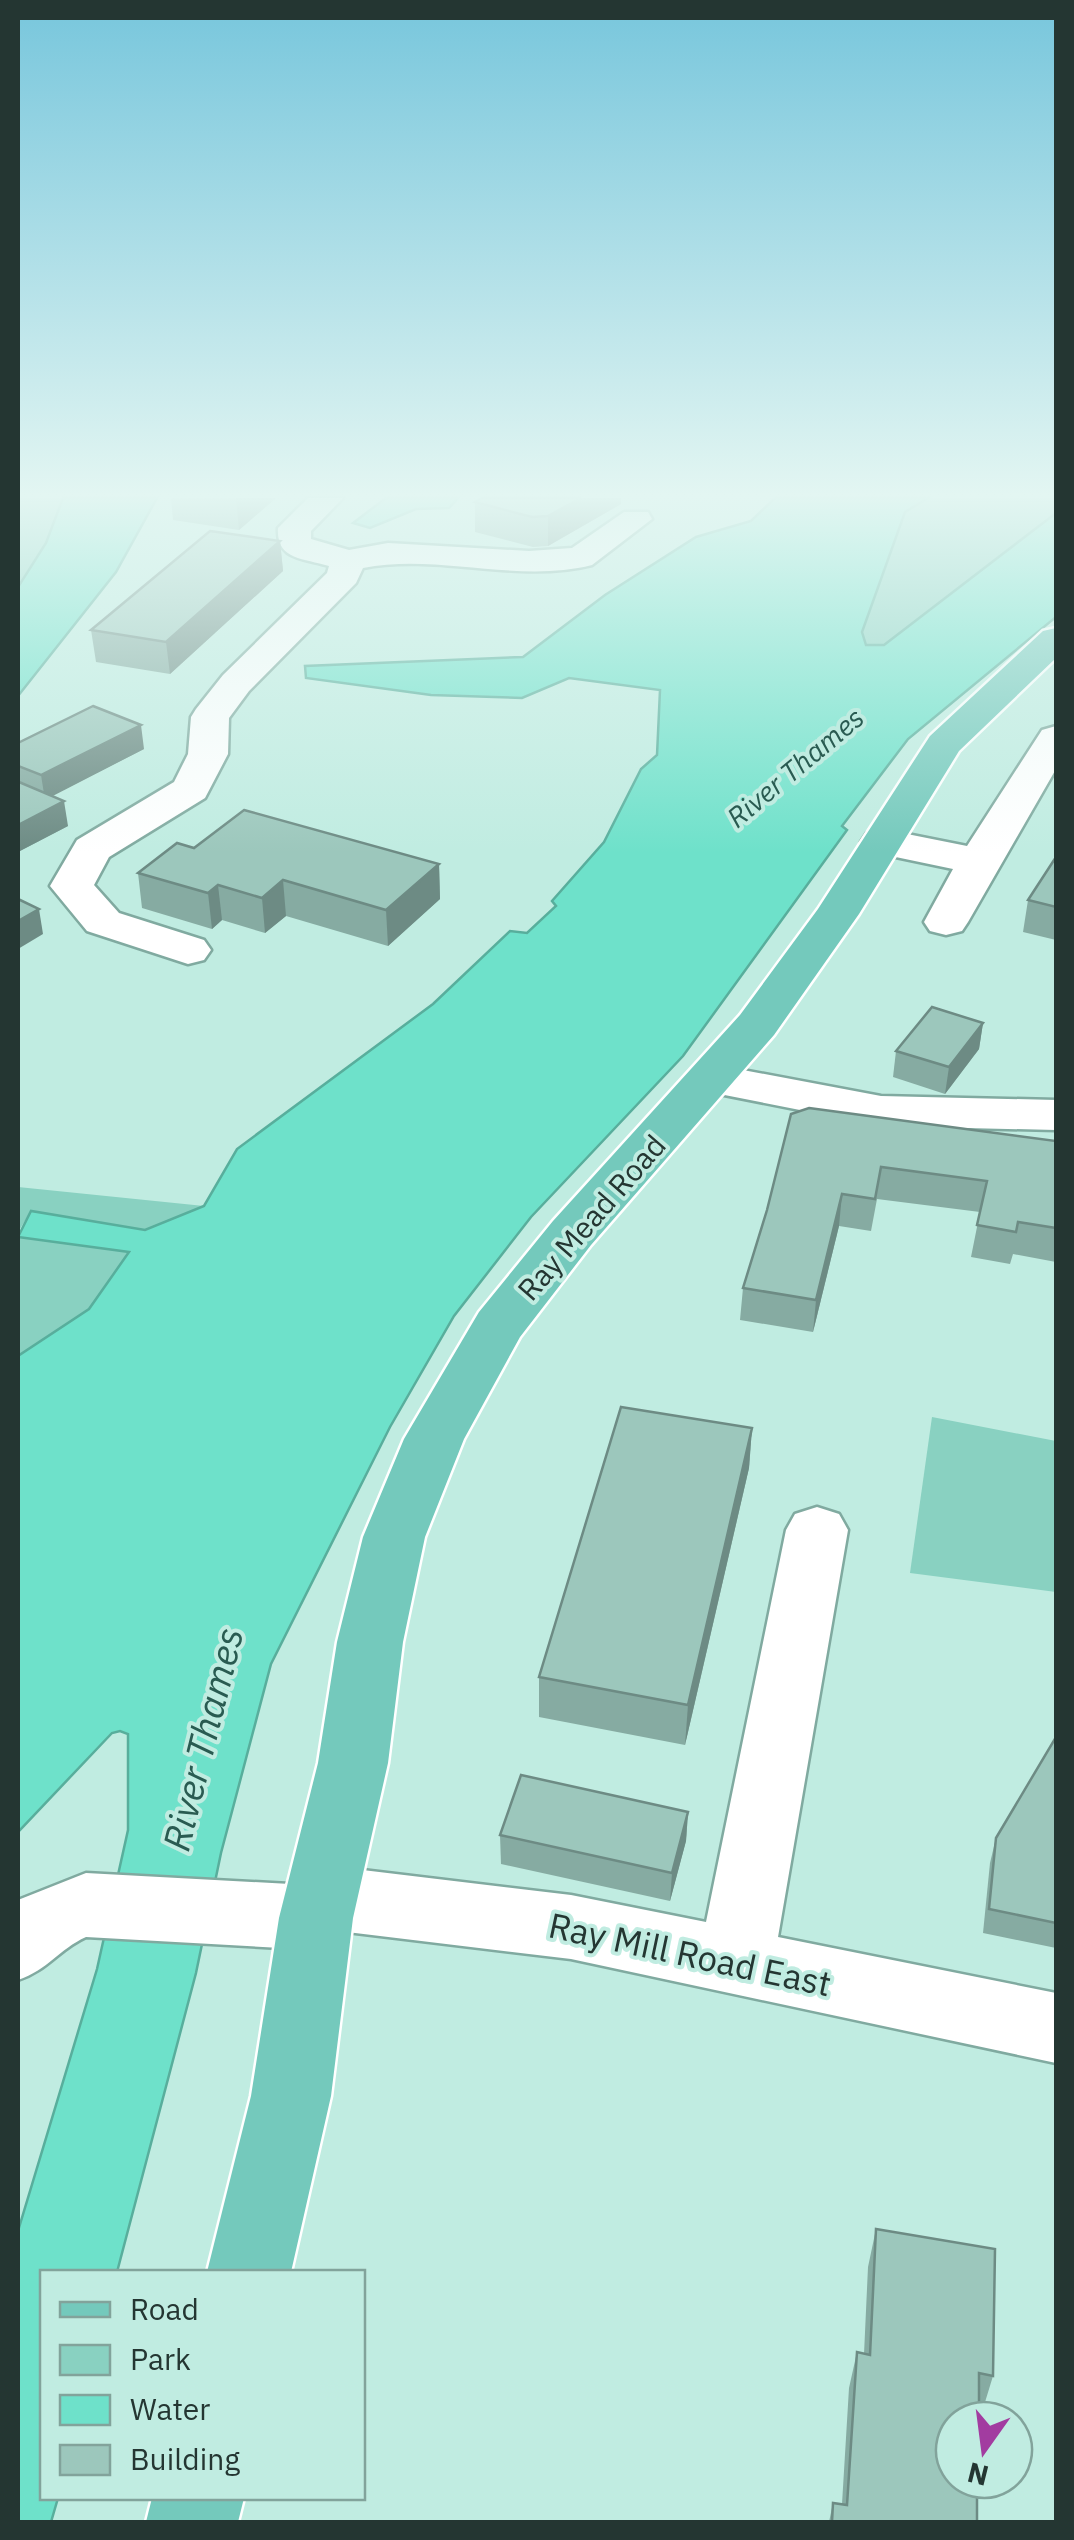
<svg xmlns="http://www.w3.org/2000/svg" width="1074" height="2540" viewBox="0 0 1074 2540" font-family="'IBM Plex Sans',sans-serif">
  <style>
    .green { fill: #89d1c1 }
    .water { fill: #6ee1ca; stroke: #58ae9c; stroke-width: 2.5 }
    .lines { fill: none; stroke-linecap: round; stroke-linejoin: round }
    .minor-casing { stroke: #80aaa0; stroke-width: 5 }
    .major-casing { stroke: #fff; stroke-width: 5 }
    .minor { fill: #fff; fill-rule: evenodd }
    .major { fill: #74c9bc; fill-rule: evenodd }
    .wall { fill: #86aba2 }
    .shaded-wall { fill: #6d8b84 }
    .building { fill: #9cc7bc; stroke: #6d8b84; stroke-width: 2.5 }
    .labels { text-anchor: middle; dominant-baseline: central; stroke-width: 8; stroke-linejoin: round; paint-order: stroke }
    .far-water-label { font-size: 28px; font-style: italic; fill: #295b51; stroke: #c0ece1 }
    .street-label { font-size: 30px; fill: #243632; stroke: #c0ece1 }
    .near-street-label { font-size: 35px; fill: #243632; stroke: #c0ece1 }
    .near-water-label { font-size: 38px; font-style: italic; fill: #295b51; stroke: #c0ece1 }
  </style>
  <rect width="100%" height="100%" fill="#c0ece1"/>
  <g class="green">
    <polygon points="18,498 63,498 46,543 18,587"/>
    <polygon points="928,498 1056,498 1056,513 884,645 866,645 862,632 906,512"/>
    <polygon points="18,1187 204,1206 145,1230 31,1211 18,1232"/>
    <polygon points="18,1237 130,1252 89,1309 18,1356"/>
    <polygon points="932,1417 1056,1441 1056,1592 910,1573"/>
  </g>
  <g class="water">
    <polygon points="63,498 157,498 116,572 18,696 18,587 46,543"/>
    <polygon points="386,498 458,498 449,508 416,509 370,528 353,523"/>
    <polygon points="775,498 928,498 905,512 862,632 866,645 884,645 1056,513 1056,617 908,739 842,826 847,830 683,1056 531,1217 454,1316 390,1427 271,1664 221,1853 196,1973 117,2272 42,2272 42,2498 58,2498 51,2522 18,2522 18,2231 97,1969 128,1830 128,1734 120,1731 112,1733 18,1832 18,1356 89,1309 129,1252 18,1237 31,1211 145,1230 204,1206 237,1149 433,1004 510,931 527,933 556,906 552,901 604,842 641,769 657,755 660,690 569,678 522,698 431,695 306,678 305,666 523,657 605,595 696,537 751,521"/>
  </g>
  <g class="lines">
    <g class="minor-casing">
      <g id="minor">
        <path d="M308,498H343L311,531V539L349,550L388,543L529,551L572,548L624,512H648L652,519L592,565C517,584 438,553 363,568L356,583L249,691L229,718L228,754L205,798L109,857L94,885L119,913L204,940L211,950L204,960L188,964L87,931L50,886L77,840L174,782L188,754L191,717L196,709L223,675L327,573L329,566C303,558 276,560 278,528Z"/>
        <polygon points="1056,726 1056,769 968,922 962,931 946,935 930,931 924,922 953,869 867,851 861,842 867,833 882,829 967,846 1042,730"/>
        <polygon points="711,1064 881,1096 1056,1100 1056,1130 881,1126 694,1089 686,1079 694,1069"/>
        <path d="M817,1507L839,1514L848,1530L778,1937L1056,1993V2063L571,1959L347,1932L342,1941L316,1950L86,1937C59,1949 48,1970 18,1980V1900L86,1873L290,1884L295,1875L321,1865L571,1895L706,1922L786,1530L795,1514Z"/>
      </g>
    </g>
    <g class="major-casing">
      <g id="major">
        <polygon points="1056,628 1056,658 959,751 859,914 774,1035 591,1245 520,1337 464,1439 425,1537 403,1642 388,1763 353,1918 331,2096 291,2272 207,2272 251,2096 279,1918 318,1763 337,1642 363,1537 404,1439 479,1312 553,1221 740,1015 818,909 930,736 1043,631"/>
        <polygon points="152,2498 244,2498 238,2522 146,2522"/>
      </g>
    </g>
    <use href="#minor" class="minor"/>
    <use href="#major" class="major"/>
  </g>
  <g class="wall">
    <polygon points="171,498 276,498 239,530 173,520"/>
    <polygon points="475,502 621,504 548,546 533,547 475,532"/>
    <polygon points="280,541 283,571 170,674 96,662 91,630"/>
    <polygon points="18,743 144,749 51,796 68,826 18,852"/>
    <polygon points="194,848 439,864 440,899 388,946 286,916 265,933 222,920 212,929 142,908 138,873"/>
    <polygon points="1056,857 1056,940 1023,932 1028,900"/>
    <polygon points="983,1023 979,1049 945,1094 893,1077 896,1051"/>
    <polygon points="791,1114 1056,1141 1056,1262 1013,1254 1010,1264 971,1257 980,1212 877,1199 871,1231 839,1226 813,1332 740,1320 743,1288 767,1210"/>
    <polygon points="752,1428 749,1468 685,1745 539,1717 539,1677"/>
    <polygon points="1056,1737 1056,1948 983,1933 990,1863 996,1838"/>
    <polygon points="688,1812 686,1841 670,1901 501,1864 500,1835"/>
    <polygon points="876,2229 993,2376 982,2412 979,2411 977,2522 829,2522 833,2503 842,2504 849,2388 857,2352 864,2354 868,2267"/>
  </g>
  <g class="shaded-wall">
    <polygon points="236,498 276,498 239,530"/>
    <polygon points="581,498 621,498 621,504 548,546 548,516"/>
    <polygon points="280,541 283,571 170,674 166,642"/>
    <polygon points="141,725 144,749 45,800 41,775"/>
    <polygon points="64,801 68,826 18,852 18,825"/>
    <polygon points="439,864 440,899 388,946 386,910"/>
    <polygon points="283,880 286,916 265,933 262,898"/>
    <polygon points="218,885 222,920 212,929 208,893"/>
    <polygon points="39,909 43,934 18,949 18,921"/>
    <polygon points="983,1023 979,1049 945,1094 949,1067"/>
    <polygon points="842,1194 839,1226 813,1332 816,1300"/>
    <polygon points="752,1428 749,1468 685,1745 688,1705"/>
    <polygon points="688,1812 686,1841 670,1901 672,1873"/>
  </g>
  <g class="building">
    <polygon points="482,498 581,498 548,516 532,517 475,502"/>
    <polygon points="210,531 280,541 166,642 91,630"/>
    <polygon points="93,706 141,725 41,775 18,766 18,743"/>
    <polygon points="19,782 64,801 18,825 18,783"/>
    <polygon points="244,810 439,864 386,910 283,880 262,898 218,885 208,893 138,873 177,843 194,848"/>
    <polygon points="1056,857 1056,907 1028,900"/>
    <polygon points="18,899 39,909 18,921"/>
    <polygon points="932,1007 983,1023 949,1067 896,1051"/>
    <polygon points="809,1108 1056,1141 1056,1228 1018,1222 1016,1232 977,1225 987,1181 881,1167 875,1199 842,1194 816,1300 743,1288 767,1210 791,1114"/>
    <polygon points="621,1407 752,1428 688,1705 539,1677"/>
    <polygon points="1056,1737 1056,1923 989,1909 996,1838"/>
    <polygon points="521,1775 688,1812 672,1873 500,1835"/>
    <polygon points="876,2229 995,2249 993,2376 979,2373 979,2420 954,2420 954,2480 977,2480 977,2522 832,2522 833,2503 847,2505 857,2352 870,2355"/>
  </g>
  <linearGradient id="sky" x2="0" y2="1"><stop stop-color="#77c6dc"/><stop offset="0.58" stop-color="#e3f6f2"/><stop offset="1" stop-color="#e3f6f2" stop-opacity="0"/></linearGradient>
  <rect width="1074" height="853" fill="url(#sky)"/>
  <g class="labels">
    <g class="far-water-label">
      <text transform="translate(795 767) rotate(-40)">River Thames</text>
    </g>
    <g class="street-label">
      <text transform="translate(591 1217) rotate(-49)">Ray Mead Road</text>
    </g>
    <g class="near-street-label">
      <text transform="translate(690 1954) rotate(12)">Ray Mill Road East</text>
    </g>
    <g class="near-water-label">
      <text transform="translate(202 1739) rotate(-76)">River Thames</text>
    </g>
  </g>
  <rect width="1074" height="2540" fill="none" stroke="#243632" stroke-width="40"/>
  <rect x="40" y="2270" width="325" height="230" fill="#c0ece1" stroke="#82a39b" stroke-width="2.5"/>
  <rect x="60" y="2302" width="50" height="15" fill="#74c9bc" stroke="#82a39b" stroke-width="2.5"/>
  <text x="130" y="2320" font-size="30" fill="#243632">Road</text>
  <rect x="60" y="2345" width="50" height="30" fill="#89d1c1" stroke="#82a39b" stroke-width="2.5"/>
  <text x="130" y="2370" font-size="30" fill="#243632">Park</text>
  <rect x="60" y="2395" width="50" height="30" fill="#6ee1ca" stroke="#82a39b" stroke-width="2.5"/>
  <text x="130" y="2420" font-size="30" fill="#243632">Water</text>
  <rect x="60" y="2445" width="50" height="30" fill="#9cc7bc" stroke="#82a39b" stroke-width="2.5"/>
  <text x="130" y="2470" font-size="30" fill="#243632">Building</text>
  <g transform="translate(984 2450) rotate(194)"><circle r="48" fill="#c0ece1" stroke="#82a39b" stroke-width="2.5"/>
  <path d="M0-8L18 38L0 25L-18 38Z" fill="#a23ca0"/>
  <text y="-15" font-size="28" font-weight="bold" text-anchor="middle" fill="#243632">N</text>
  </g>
</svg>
